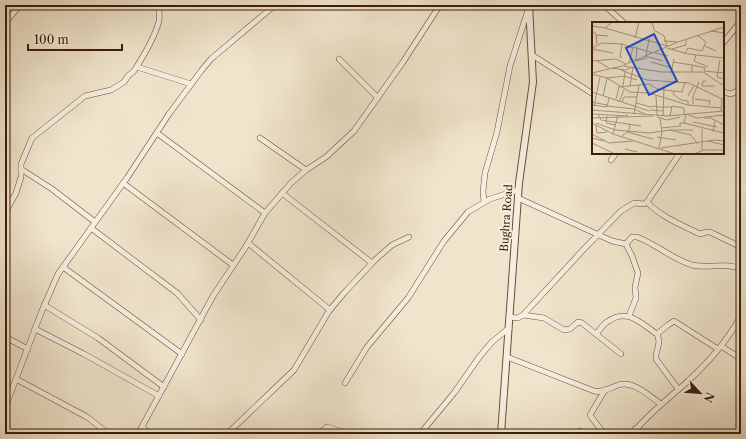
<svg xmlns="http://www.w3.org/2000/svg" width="746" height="439" viewBox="0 0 746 439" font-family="'Libre Caslon Text',serif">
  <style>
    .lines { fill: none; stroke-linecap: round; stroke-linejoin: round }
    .minor-casing { stroke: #694e3a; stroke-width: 6 }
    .tertiary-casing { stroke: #694e3a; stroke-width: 8 }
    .minor { stroke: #f5eede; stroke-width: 5 }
    .tertiary { stroke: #f5eede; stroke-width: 6 }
    .labels { text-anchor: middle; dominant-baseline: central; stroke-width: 4; stroke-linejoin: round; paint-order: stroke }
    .street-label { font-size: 11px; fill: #3c1c0a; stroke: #f5eede }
    .inset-road { fill: none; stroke: #a8957e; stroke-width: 1 }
    .view { fill: #1d4ed8; fill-opacity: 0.15; stroke: #1d4ed8; stroke-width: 2 }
    .inset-edge { fill: none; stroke: #3c1c0a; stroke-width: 2 }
  </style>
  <rect width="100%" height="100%" fill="#f0e5cc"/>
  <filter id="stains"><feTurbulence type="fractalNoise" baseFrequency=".005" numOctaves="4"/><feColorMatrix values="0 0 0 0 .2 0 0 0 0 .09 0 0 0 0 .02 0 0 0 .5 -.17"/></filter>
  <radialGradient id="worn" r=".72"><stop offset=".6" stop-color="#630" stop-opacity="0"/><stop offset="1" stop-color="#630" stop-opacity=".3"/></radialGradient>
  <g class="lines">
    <g class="minor-casing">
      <g id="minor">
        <polyline points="604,5 624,23"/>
        <polyline points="5,23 20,5"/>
        <polyline points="723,43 741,21"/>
        <polyline points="532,55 593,94"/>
        <polyline points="339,59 378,98"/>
        <polyline points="137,67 191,84"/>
        <polyline points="723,92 731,94 741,89"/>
        <polyline points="157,133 265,213"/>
        <polyline points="260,138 306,170"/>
        <polyline points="611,160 616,153"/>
        <polyline points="21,169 52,189 95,222"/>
        <polyline points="123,183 233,265"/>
        <polyline points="282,193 372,263"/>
        <polyline points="518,198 612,241 626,244 632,256 638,273 635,287 636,298 629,316"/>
        <polyline points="484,202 483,191 485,173 497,132 510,66 528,10"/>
        <path d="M647,202C661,217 682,225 700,234L707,232H710L741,247"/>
        <path d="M5,213L16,193L21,177V164L32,138L85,96L111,90L124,82L128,76L134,71C143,57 155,37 159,21C160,15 159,10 158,5"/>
        <polyline points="91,228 177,293 201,320"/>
        <polyline points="248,243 330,310"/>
        <path d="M626,244L632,237H637C656,244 672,259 692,265C708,269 725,262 741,269"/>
        <polyline points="63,267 182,354"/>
        <polyline points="44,305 98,338 164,387"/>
        <polyline points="523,315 544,318 564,330 570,329 578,322 582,323 621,354"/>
        <polyline points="509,317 518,318 523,315 584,249 621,211 634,203 644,204 647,202 680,153"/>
        <polyline points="35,329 84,354 159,396"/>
        <path d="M596,334C600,330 602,325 607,322C627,307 640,323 657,334C662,345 655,349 656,359L678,389"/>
        <polyline points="657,334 668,325 674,321 718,349"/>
        <polyline points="5,337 28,349"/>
        <polyline points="721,346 741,359"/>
        <path d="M507,357L594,391C603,393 610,388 618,385C634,380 649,396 661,404"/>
        <polyline points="16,379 87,417 109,434"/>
        <polyline points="345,383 367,347 408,298 444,241 468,212 490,199 518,190"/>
        <polyline points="5,408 41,313 58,274 127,178 169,114 201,71 211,59 275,5"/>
        <polyline points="142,427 151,434"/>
        <polyline points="635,429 645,434"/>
        <polyline points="580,431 582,434"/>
        <polyline points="138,434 213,296 245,248 265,213 291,183 306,170 326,157 354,131 403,62 440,5"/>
        <polyline points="227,434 294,370 329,311 344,293 375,260 392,245 409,237"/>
        <polyline points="318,434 327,427 349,434"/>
        <polyline points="420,434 454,393 480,356 492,342 509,328"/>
        <polyline points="604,434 590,415 605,390"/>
        <path d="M632,434C648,414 668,399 687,382C708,363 727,341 741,316"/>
      </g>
    </g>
    <g class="tertiary-casing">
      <polyline id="tertiary" points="501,434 519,183 533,82 529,5"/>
    </g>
    <use href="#minor" class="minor"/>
    <use href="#tertiary" class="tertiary"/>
  </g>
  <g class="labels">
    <g class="street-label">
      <text transform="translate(506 218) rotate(-86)">Bughra Road</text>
    </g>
  </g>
  <g transform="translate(592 22)">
    <rect width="132" height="132" fill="#f0e5cc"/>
    <path class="inset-road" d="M18,0H40M60,0L62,8L72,14L75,24M0,4L13,6L19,1M13,6L75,24M0,9L4,12L5,22M119,9L132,11M4,13L16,14M43,16L47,0M72,19L85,20M30,22L28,35H30M113,24L124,29M0,26L10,21L30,22L41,26M75,26L96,32L132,36M0,27L21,31M80,27L94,23V18M63,31L76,34M93,31L96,26L110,29L114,20L105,13M104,33L102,39L116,45M53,34L71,39M54,34L57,17M44,38L45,25M128,38L125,55L132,57M0,39L24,37L34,42M5,39L17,46M43,39L55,36M59,40L80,46M81,40L100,43M37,41L41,25L61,31M32,44L69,50H111L132,64M20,46L33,48L41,45M113,46L112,49L132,51M29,48L55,58L97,61L132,78M100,50V43L113,46M0,51L30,44L86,20L132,5M79,51L82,37M0,52L15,56L32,54L45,58M15,56L38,70L57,71L96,83L129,86M114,59H111L110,64H123M31,64L33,50M38,64L41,45M26,65L57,62L65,67L90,70L93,60M82,69L81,72L89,78L96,79V83M0,70L57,89M11,74L15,56M64,74L65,93M96,74L102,63M24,77L27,65M103,77L118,79L117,83M0,80L15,83M27,80L32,68M30,80L32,75H45M44,81L59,85L64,84M101,82V74L107,60M0,83L15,85L17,76M2,84L8,55M15,84L42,87L53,92M65,85H80M0,88L75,94L132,89M58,88L71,89M129,89L130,77M0,92L35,94V92M6,92L9,98L49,104M42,92L47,63M15,94L14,101L24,103M71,94L72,66M78,94L80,84L92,86V92M65,95L75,98L88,95M0,96L61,94M112,96H119L132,103M101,100L125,105M0,101L21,112L83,132M4,101L23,108L58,111L77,108L99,113L106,122M92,101L94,92L105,96L132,93M4,103L5,111L15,110M88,104V101H92L132,111M69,106L89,104M110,107V128M78,108H101M35,110L61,117M121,110L123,98M0,112L17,121L41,119M21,112L26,93M30,114L37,109L38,102M65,115L84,118M0,116L12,119M116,119L132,123M0,121L23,132M67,126L70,110L68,96M69,126L122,118L132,119M33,127L45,130M102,132L112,128H132"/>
    <path class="view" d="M62,12L85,59L57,73L34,26Z"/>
    <rect width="132" height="132" class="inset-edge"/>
  </g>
  <rect width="746" height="439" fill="none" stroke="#f0e5cc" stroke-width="20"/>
  <rect x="6" y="6" width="734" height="427" fill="none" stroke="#3c1c0a" stroke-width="2"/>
  <rect x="10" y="10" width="726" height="419" fill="none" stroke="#3c1c0a"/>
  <g transform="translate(700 393) rotate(116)" stroke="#f5eede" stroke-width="3" paint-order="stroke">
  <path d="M0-3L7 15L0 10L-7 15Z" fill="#3c1c0a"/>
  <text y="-6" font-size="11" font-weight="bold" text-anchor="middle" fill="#3c1c0a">N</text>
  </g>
  <path d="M28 44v6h94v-6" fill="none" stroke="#3c1c0a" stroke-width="2"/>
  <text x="34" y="44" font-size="12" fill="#3c1c0a" stroke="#f5eede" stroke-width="3" paint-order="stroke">100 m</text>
  <rect width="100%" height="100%" filter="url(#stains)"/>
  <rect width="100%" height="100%" fill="url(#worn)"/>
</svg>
